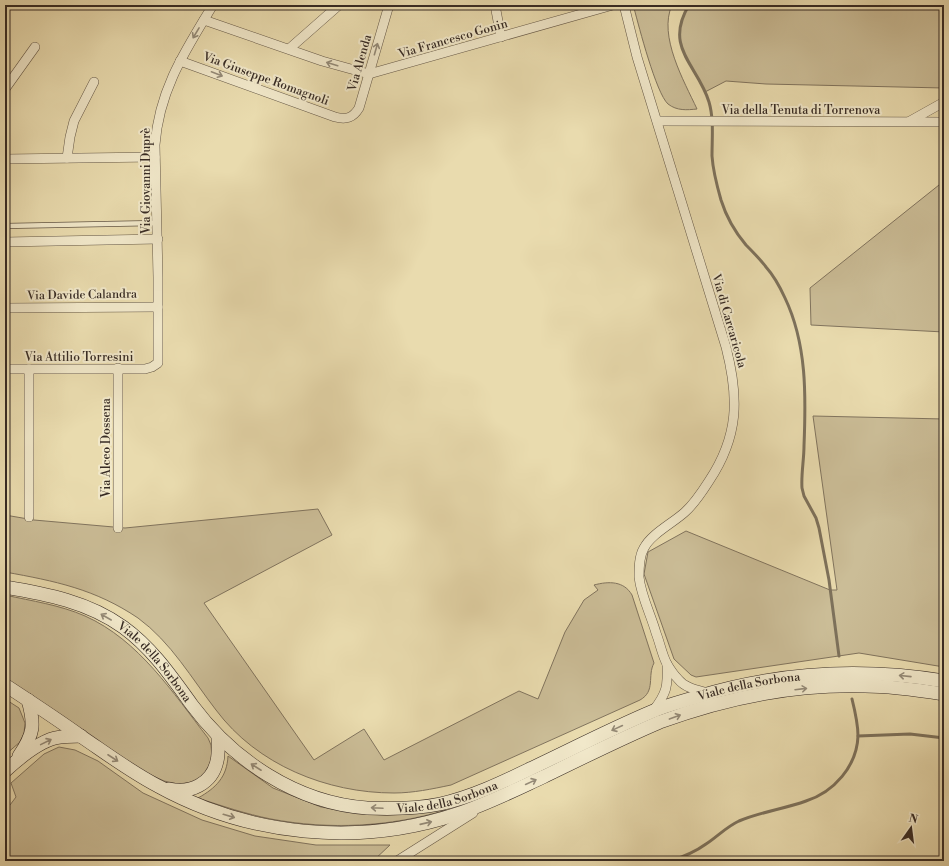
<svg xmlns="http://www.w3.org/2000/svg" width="949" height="866" viewBox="0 0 949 866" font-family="'Libre Bodoni',serif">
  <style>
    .green { fill: #cbbd97; stroke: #81745e }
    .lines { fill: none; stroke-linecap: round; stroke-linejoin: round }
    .stream { stroke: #7d715b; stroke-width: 3 }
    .lane-casing { stroke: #645746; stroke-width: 6 }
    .street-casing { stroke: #645746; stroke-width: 10 }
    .secondary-casing { stroke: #372b24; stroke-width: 14 }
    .lane { stroke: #f1e8ca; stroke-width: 4.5 }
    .street { stroke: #f1e8ca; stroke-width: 9 }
    .secondary { stroke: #f1e8ca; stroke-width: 13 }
    .oneway { stroke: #948a77 }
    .labels { text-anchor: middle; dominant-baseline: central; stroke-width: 4; stroke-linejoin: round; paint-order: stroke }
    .street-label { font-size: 12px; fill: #372b24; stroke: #f1e8ca }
  </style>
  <rect width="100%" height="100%" fill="#e9dbae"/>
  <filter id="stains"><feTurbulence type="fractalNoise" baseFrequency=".005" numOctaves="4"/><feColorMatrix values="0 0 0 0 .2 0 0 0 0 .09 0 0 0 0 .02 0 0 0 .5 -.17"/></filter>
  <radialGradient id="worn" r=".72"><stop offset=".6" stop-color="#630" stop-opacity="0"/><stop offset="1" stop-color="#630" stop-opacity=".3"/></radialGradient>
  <g class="green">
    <path d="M643,5H672C658,36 684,81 697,109C687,110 677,111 668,104C656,93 639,27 634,8Z"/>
    <path d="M689,5H944V88L766,84L726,81L705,92C690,62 667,41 689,5Z"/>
    <polygon points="944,181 944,332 811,325 810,288"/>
    <polygon points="813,416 944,419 944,667 859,653 696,677 691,675 674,659 644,574 648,552 686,531 830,590 837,590"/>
    <path d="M318,509L332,535L204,603L314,760L364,729L384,760L519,691L538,699L565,632L584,600L598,590L594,585C609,581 624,581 632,595L654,663C647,676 656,691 640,700L451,785C432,789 413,793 394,793C327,793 257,765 216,710C192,679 171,642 138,618C95,589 55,581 5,572V515L34,520L125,528Z"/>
    <path d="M5,595C32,601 60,605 85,616C139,640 173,693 208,738L211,745L212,757L207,772L194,782L178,784L164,781L142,771L5,678Z"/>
    <polygon points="5,699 19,708 25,723 24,733 20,742 5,755"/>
    <polygon points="59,747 75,750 98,761 143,793 202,820 255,836 316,845 390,845 373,861 5,861 5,807 10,805 16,797 11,783 44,754"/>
    <path d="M228,756L273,788L321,807L365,814L385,815L410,814L446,810C390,827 329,830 271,819C246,814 222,806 198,798C216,788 227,777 228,756Z"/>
  </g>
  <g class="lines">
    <g class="stream">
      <path d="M689,5C663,48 698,65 709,102C714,119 712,138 712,156C713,171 717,186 721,200C726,216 735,232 746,245C753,252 760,259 766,267C774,276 780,287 785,298C807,344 806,396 804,446C804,460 801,474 802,488L804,496L816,518L819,528L829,580L839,656"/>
      <polyline points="858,736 910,734 944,738"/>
      <path d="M670,861C683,857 695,852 706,844C717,837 726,827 739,821C760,812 784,809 806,801C834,792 857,766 858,736C858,723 855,711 852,699"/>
    </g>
    <g class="lane-casing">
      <polyline id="lane" points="5,226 157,223"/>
    </g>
    <g class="street-casing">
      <g id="street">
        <polyline points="495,5 501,37"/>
        <path d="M624,5L637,57L726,347C739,398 739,436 709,481C702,492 695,503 685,512C673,523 651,534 644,548C639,556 639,568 639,577C641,596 651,615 656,633C660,643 662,655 667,664C670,669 674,675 678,679C685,688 697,690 708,693"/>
        <polyline points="204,20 322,61 369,74 613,5"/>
        <polyline points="289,49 339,5"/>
        <path d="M180,61L335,117C346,120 353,118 359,108L389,5"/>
        <polyline points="5,89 35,47"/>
        <polyline points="658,121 944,122"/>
        <polyline points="910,121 944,102"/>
        <polyline points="67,158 70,137 74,121 94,82"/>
        <polyline points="5,159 155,157"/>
        <polyline points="5,242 158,239"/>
        <polyline points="5,308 158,307"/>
        <polyline points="118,368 118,528"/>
        <path d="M5,369H145L152,367L158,363V277L155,145C159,90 185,51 213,5"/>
        <polyline points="29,369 29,517"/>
        <path d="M653,711C667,693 668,686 667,664"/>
        <polyline points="397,861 473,813"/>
      </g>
    </g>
    <g class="secondary-casing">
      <g id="secondary">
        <path id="s1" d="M5,587C47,594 88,602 123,627C152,648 171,676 192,705C233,760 296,803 367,808C392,809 416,809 440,804C472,797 503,782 532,768C572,749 611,729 651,712C667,705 684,701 700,696C780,672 863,668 944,681"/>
        <path d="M5,685C31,702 57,719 82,737C107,754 131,772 158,786C249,836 358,847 457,814C487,804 515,790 543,777C582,758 620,739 660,722C725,698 796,684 865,686C892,686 918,690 944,694"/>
        <path d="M19,756C34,734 35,725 28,700"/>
        <path d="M5,771C17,760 39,742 55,738C64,736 72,736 81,736"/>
        <path d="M169,789C190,794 212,784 217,761C219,753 218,744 218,736"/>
      </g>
    </g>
    <use href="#lane" class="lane"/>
    <use href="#street" class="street"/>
    <use href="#secondary" class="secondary"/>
  </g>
  <defs><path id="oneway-shaft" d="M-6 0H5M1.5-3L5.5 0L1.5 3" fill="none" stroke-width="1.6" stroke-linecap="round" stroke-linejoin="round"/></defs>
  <g class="oneway">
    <use href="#oneway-shaft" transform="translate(196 33) rotate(121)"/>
    <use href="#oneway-shaft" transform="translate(376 49) rotate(-74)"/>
    <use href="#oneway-shaft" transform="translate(332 64) rotate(-163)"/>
    <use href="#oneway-shaft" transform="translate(217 74) rotate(21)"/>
    <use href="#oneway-shaft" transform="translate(106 617) rotate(-150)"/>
    <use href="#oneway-shaft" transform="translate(905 676) rotate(-174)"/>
    <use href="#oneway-shaft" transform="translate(801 689) rotate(-7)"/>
    <use href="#oneway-shaft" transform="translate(675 717) rotate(-20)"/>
    <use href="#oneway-shaft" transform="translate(617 728) rotate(155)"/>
    <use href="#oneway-shaft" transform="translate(46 742) rotate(-26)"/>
    <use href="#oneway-shaft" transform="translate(113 758) rotate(33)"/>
    <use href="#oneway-shaft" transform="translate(256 767) rotate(-147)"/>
    <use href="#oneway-shaft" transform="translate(531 782) rotate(-25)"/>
    <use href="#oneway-shaft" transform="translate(377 808) rotate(-177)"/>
    <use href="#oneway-shaft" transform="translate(229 816) rotate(16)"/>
    <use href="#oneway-shaft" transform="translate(426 823) rotate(-13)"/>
  </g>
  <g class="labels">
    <g class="street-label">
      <text transform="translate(453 39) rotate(-16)">Via Francesco Gonin</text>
      <text transform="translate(360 63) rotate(-74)">Via Alenda</text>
      <text transform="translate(266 79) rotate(20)">Via Giuseppe Romagnoli</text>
      <text x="801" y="110">Via della Tenuta di Torrenova</text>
      <text transform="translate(146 181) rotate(-90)">Via Giovanni Duprè</text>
      <text transform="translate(82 295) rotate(-1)">Via Davide Calandra</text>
      <text transform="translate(729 321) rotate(74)">Via di Carcaricola</text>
      <text x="79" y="357">Via Attilio Torresini</text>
      <text transform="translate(106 448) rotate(-90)">Via Alceo Dossena</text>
      <text stroke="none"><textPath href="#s1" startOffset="173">Viale della Sorbona</textPath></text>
      <text stroke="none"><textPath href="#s1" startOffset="845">Viale della Sorbona</textPath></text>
      <text stroke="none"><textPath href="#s1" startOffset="521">Viale della Sorbona</textPath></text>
    </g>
  </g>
  <rect width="949" height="866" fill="none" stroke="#e9dbae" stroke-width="20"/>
  <rect x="6" y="6" width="937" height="854" fill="none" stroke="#372b24" stroke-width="2"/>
  <rect x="10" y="10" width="929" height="846" fill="none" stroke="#372b24"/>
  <g transform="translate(911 828) rotate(14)" stroke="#f1e8ca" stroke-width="3" paint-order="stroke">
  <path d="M0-3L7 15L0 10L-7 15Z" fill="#372b24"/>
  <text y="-6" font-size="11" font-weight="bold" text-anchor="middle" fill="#372b24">N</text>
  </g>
  <rect width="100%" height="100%" filter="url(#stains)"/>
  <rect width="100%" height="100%" fill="url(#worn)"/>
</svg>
